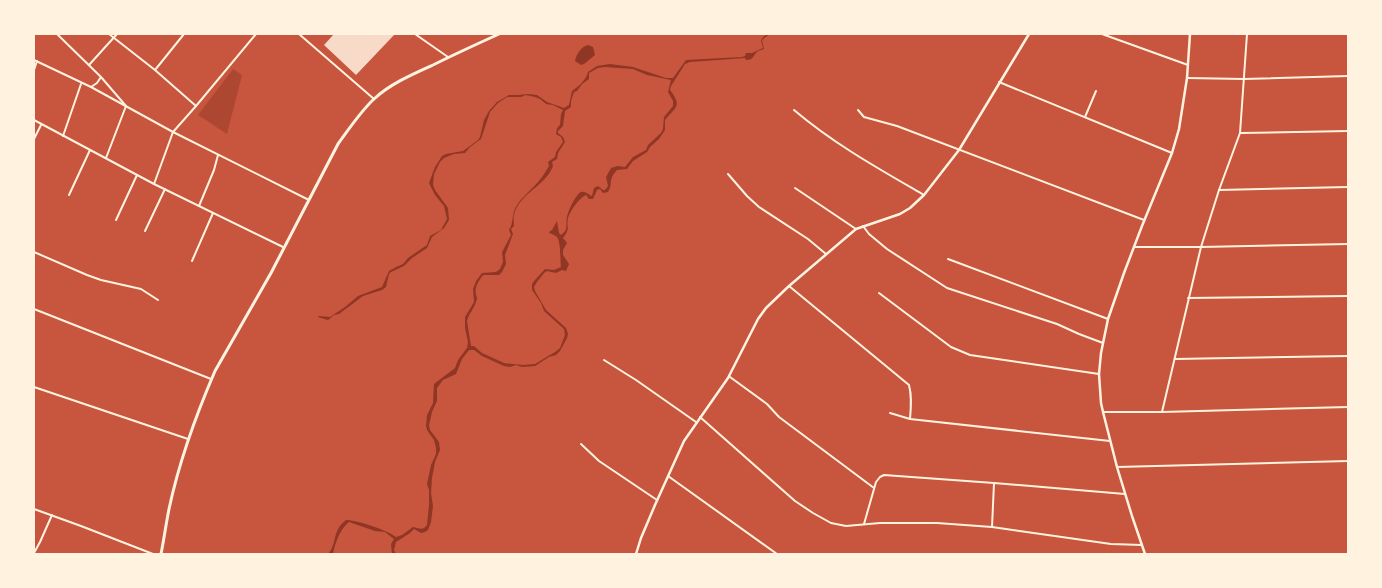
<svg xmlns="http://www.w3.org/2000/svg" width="1382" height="588" viewBox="0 0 1382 588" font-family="'Fira Sans',sans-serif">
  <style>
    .green { fill: #ae4732 }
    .water { fill: #8f3625; fill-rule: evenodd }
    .building { fill: #f7dbc8 }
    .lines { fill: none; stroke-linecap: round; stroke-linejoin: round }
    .minor { stroke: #fff3e0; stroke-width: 2 }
    .tertiary { stroke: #fff3e0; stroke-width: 2.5 }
    .secondary { stroke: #fff3e0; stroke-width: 3 }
  </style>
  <rect width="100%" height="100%" fill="#c8553d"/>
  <polygon class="green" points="233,69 242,75 227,134 198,115"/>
  <g class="water">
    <path d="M768,34H770L764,38L762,41L764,49L758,51C753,55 754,60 746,60L745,58L690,62L685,64L671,86L670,90C683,107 675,107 665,120V130L659,139L650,147L647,152L633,161L627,169L617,170C607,181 614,182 608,192L603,193L600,189L597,190L593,199H589L586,195C579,198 570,211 568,218C566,228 571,228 563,238L567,243L563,250V255L569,264L566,271L562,270L556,273L547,271L544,273L537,282L534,287L535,291L546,310L566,328L568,334L567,338L560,351L556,355L549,357L535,366L522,367L516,365L510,367L504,366L482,356L474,350H469L462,359L456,374L443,380L437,388V401L432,412L429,425L430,430L439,442L440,450L435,462L432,478L431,493L433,506L431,522L428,530L425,532L421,533L414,529L410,533L396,542L394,550L396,554H392L391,544L394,539L385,532L375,531L349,522C340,529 335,543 333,554H328C337,545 332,530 346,520C357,520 387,530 396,537L402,535L413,527C419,528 423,531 427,525L429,505V490L427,484L431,465L436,454V448L434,440L427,430L426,426L427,415L433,403L434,384L455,368L458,360L467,348L468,342L465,328V317L474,302L473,289L476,281L482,273L496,272L500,269L503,262L502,252L511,235L509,230C514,223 511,214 517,205C523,196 531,190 538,182C542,178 546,171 549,166L548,162L555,157L556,152L563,142L561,137L556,134L557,128L560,125L561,114L563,110L553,105L546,104L540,99L535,97L526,95L521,97H507L498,103L490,112L481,139L470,147L465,153L454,154L444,158L440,162L434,174L433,185L435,190L448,208L449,220L444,228L432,237L427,248L412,258L404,266L391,272L389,274L386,287L382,290L363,296L339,314L334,315L328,320L318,317V316L330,317L345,307L358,296L382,287L389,271L396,267L403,264L408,258L427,245L430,236L441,230L447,219L444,206L435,195L429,183L435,167L442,156L446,154L463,151L478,140L480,137L484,120L489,111L497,102L509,95H519L528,94L537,95L547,102L564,108L569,105L572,91C579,86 586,80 588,72L597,66L610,64L633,67L666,78H673L686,60L742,57L745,56L746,53H752L763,48L761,41L763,37ZM605,67L633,69L647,75L671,80L668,92L673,101V106L664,117L663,129L661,133L648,145L646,150L633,157L625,167L618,166L611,168L606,177L608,186L605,190H603L598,186L594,188L592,196C589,195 585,191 581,192C576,194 568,211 567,217C566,220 567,225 566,229C565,232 563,233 561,235L559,233L557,221L552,230L550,231L549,233C552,234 555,235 557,237C561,242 560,260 561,267L554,270L545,269L534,281L532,284V290L541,303L544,311L564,329L565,335L560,348L555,352L535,364L523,365L504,363L482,353L474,346H471L467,321C469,313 474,309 476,302C478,296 477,300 476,294C474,287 479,281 483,275H499L502,272L506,264L505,255L513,234L511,229L514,226C514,222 513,218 514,215C519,193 546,186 553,166L552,162L557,159L558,153L565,142L563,137L558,133V131L563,126L565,111L571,107V101L574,92L577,91L582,84L589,79V73L598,68Z"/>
    <path d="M588,45L593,47L595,55L584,64L581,65L575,61C576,54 582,46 588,45Z"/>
  </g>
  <polygon class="building" points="334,34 395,34 356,75 324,45"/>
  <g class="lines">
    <g class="minor">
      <polyline points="57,34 101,77 126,106 106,158"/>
      <polyline points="109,34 155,70 196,106"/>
      <polyline points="299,34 374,99"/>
      <polyline points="415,34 448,57"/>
      <polyline points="1102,34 1188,65"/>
      <polyline points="34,60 91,87 173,132 309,200"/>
      <polyline points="89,65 117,34"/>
      <polyline points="34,70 37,61"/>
      <polyline points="155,70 184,34"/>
      <polyline points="1187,78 1244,79 1348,76"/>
      <polyline points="999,82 1172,153"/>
      <polyline points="91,87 97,83 101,77"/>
      <path d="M794,110C834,144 879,169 924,195"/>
      <polyline points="858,110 864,117 897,126 1144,220"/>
      <polyline points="1085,117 1096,91"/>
      <polyline points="34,120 154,184 283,247"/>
      <polyline points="1241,133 1348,131"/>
      <polyline points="63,136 81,84"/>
      <polyline points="34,139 41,125"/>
      <polyline points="728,174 747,196 759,207 808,239 826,254"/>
      <polyline points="154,184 173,132 196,106 256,34"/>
      <polyline points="795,188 856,229"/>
      <polyline points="1219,190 1348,187"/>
      <polyline points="69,195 90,150"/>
      <polyline points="199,206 214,170 218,155"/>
      <polyline points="116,220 137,175"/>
      <polyline points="863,226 869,234 887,249 947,288 1057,324 1079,334 1103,343"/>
      <polyline points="145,231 165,189"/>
      <polyline points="1134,247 1201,247 1348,244"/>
      <polyline points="34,252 87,275 101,280 141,289 158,300"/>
      <polyline points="948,259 1108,319"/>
      <polyline points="192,261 213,213"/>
      <path d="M789,286L909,385C912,396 911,407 910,419"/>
      <polyline points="879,293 951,347 970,355 1099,374"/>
      <polyline points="1188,298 1348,296"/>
      <polyline points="34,309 211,379"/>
      <polyline points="1175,359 1348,356"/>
      <polyline points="604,360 636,380 696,422"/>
      <polyline points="730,377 767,404 779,417 874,488"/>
      <polyline points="34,387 188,439"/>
      <polyline points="1103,412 1162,412 1348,407"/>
      <polyline points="1162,412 1201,247 1219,190 1240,133 1247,34"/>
      <polyline points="890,413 910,419 1110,441"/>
      <polyline points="700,417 795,501 813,513 831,523 846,526 880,523 937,523 992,527 1111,544 1142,545"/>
      <polyline points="581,444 599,461 657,500"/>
      <polyline points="1117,467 1348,461"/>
      <polyline points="668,476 777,554"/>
      <polyline points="34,509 81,526 153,554"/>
      <polyline points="864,524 876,482 880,477 884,475 994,483"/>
      <polyline points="992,527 994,483 1125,494"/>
      <polyline points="34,553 40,542 52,515"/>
    </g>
    <g class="tertiary">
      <polyline points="636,554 641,538 655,505 684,441 728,378 758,319 766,308 789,286 856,229 900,214 910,208 924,195 959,150 1029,34"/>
      <polyline points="1145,554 1132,516 1117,467 1103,412 1101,403 1099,374 1101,353 1108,319 1124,273 1142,226 1172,153 1179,129 1187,78 1190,34"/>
    </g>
    <path class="secondary" d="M161,554C164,539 166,524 169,509C179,462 196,415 215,371L271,273L338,144C349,129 360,112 374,99C390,84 413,74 433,65C455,54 477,44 499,34"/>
  </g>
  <rect width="1382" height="588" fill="none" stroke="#fff3e0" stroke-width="70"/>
</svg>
